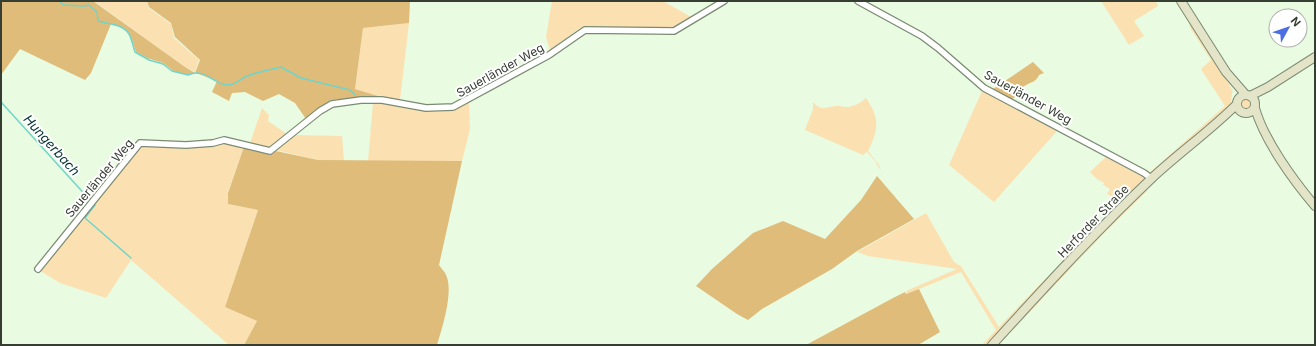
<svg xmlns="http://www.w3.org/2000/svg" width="1316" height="346" viewBox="0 0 1316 346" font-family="Inter,sans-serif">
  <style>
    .green { fill: #fbe1b2 }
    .forest { fill: #dfbc7a }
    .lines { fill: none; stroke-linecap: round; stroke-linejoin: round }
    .stream { stroke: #71d4cb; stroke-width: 1.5 }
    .street-casing { stroke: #7b8b73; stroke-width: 8 }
    .secondary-casing { stroke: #7b8b73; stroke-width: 10 }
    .street { stroke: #fff; stroke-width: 5.5 }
    .secondary { stroke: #e4e4c8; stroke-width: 8 }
    .labels { text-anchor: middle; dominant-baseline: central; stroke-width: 4; stroke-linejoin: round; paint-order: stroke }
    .street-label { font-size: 12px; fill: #363d33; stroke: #fff }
    .water-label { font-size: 13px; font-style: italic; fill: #00312e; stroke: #fff }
  </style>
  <rect width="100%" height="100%" fill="#e9fbe1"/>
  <g class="green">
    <polygon points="94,1 147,1 149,8 171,24 174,38 199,60 195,72 185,67"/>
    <polygon points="552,1 663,1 691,17 674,28 586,27 580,28 550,50 546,37"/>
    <polygon points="1101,1 1156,1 1158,6 1134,21 1144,36 1129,45"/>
    <polygon points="409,23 400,100 378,96 355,89 363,28"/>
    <polygon points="1192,24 1224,74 1233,92 1232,93 1231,102 1230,105 1220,115 1205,126 1191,140 1151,174 1148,174 1225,106 1201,69 1211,60 1189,26"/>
    <polygon points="982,91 1057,131 994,202 949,165"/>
    <circle cx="1246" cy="104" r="6"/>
    <path d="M866,98C880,119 879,129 868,151L879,165L881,171L875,161L867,152L863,155L805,130L813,109V102C822,112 825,107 836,106C839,105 842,107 846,107C853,107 861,103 866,98Z"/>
    <path d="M469,102L470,129L462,161H368L373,103C408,104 435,123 469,102Z"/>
    <path d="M262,108L269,115L268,121L287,134C271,149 271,150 250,143Z"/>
    <polygon points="295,135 342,136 344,161 318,160 276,150"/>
    <polygon points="226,143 244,147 228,192 228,204 258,210 225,307 257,321 244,345 229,345 131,260 106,298 60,283 39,270 142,145 213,145"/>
    <polygon points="1106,157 1144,177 1145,179 989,342 988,345 982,345 996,330 961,272 907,294 906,291 957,269 868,256 857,252 926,213 954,262 961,266 999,327 1120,201 1107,194 1110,189 1103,185 1104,183 1097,179 1090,172"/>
    <polygon points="1150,183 1146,192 1102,235 1011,332 1010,329 1088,246"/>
  </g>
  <g class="forest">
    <path d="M1,1H93L185,67L195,73L200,60L175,37L171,23L149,7L147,1H410L409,23L363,28L355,89L378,96L331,100L306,119L295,103L279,94L263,101L245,92L232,93L229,101L212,92L217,81L196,73L189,75L175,72L163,63L147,58L136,52C130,34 131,28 111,24L91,73L85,80L20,49L1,75Z"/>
    <path d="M1033,62L1044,73L1039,75C1036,83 1029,82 1023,87C1018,92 1019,95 1012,99L993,89Z"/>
    <path d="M244,147L270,155L276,151L318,160L462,161L439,265C441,268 445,272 446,275C454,291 442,329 437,345H244L257,321L225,307L258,210L228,204V193Z"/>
    <polygon points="877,176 914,219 857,251 832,269 762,309 748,320 737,314 696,286 712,269 753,233 783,221 825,239 861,200"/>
    <polygon points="919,289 940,332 918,345 806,345 893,298 905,292 906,294"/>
  </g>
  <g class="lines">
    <g class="stream">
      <path d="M60,1L63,5L84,6L89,5L97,12L98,21C108,24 123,24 129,34C132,39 133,47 135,52L149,60L163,64L172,71L188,75C205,67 214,85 228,85C235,85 239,80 245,77C256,72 269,70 281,67L301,78L350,90L355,95"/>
      <polyline points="1,102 89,199"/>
      <polyline points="95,205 85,218 131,258"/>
    </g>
    <g class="street-casing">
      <g id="street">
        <polyline points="858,1 922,36 938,48 984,88 1144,173 1152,179"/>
        <polyline points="38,269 140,143 186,145 213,143 224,140 270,151 320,111 332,104 361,100 382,100 426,108 453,107 549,55 585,30 674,31 724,1"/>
      </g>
    </g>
    <g class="secondary-casing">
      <g id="secondary">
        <polyline points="1181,1 1226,72 1246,95"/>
        <circle cx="1246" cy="104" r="9"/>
        <polyline points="1250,96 1268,87 1315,57"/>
        <path d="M1255,108C1264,140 1293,180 1315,206"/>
        <path d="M992,345C1044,288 1096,231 1152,178C1180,152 1210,131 1237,104"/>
      </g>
    </g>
    <use href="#street" class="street"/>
    <use href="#secondary" class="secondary"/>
  </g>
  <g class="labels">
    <g class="street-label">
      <text transform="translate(500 70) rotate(-29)">Sauerländer Weg</text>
      <text transform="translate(1028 97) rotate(29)">Sauerländer Weg</text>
      <text transform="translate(99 178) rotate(-50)">Sauerländer Weg</text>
      <text transform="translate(1093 221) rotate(-46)">Herforder Straße</text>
    </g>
    <g class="water-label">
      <text transform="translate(52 145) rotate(48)">Hungerbach</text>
    </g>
  </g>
  <rect width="1316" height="346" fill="none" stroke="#363d33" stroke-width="4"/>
  <g transform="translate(1288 28) rotate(50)"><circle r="19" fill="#ffffff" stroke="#afb1ad"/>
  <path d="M0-3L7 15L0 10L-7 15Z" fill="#4b6ee2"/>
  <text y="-6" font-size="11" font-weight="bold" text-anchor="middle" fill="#363d33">N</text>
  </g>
</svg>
